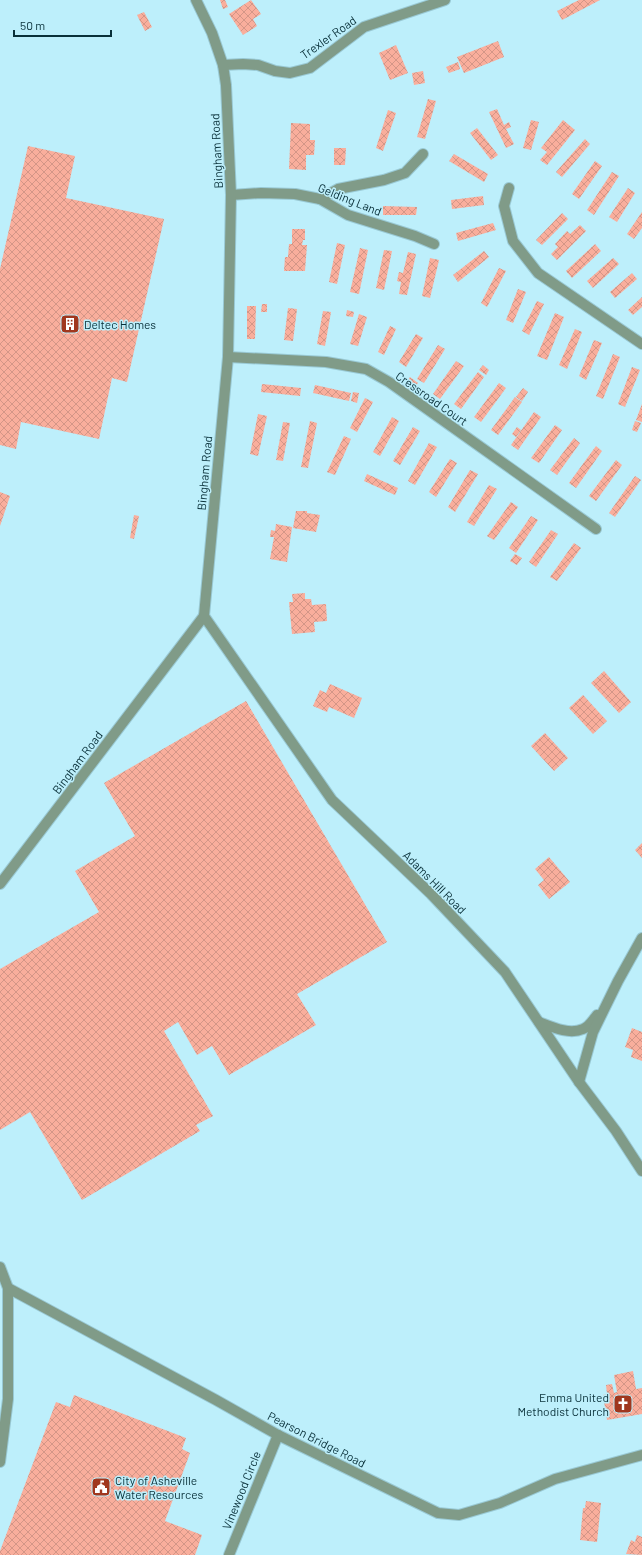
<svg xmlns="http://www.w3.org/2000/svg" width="642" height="1555" viewBox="0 0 642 1555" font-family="Barlow,sans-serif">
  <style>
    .building { fill: url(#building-cross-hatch) }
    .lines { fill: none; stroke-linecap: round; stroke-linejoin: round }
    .minor-casing { stroke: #99c9d4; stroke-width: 12 }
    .tertiary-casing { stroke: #99c9d4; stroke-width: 12 }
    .minor { stroke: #809b88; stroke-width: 10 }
    .tertiary { stroke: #809b88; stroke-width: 10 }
    .labels { text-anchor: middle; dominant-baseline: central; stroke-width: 3; stroke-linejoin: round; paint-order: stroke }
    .street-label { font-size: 12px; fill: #093039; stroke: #bdeffb }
    .poi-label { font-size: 12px; fill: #093039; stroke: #bdeffb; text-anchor: start }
  </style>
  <defs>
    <pattern id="building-cross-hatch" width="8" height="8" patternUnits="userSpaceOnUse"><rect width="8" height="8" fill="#f9ae9c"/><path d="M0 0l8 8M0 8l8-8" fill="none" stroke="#d49687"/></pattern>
  </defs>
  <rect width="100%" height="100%" fill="#bdeffb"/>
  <g class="building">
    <polygon points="220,0 225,0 228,7 223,9"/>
    <polygon points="251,0 261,14 253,19 257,26 243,35 229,14"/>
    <polygon points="579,0 600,0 562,20 557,11"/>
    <polygon points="144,12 152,27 145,31 137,15"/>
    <polygon points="498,41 504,57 464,73 457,57"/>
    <polygon points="396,45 408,73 390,80 379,53"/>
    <polygon points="458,62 460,69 449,73 446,67"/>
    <polygon points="423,71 425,83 414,85 412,73"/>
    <polygon points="428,99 436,101 425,139 417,137"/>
    <polygon points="497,109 504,125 509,122 511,127 506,129 514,144 506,148 489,112"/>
    <polygon points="388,110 396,113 383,151 376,148"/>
    <polygon points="531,120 539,122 531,150 523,148"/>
    <polygon points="563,120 575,130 547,165 540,160 547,152 541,148"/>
    <polygon points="291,123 310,124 310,140 315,140 314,155 306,155 306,170 289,169"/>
    <polygon points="477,128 498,155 491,160 470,133"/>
    <polygon points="585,139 590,144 562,177 556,172"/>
    <polygon points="28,146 75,156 66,198 164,219 127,382 112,378 99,439 21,422 16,449 0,445 0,269"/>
    <polygon points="334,148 346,148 345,165 334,165"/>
    <polygon points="454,154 488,174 484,182 449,161"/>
    <polygon points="595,161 602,166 579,199 572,194"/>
    <polygon points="612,172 619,176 594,215 587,210"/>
    <polygon points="628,188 635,193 617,222 609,217"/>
    <polygon points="483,196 484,205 452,209 451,200"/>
    <polygon points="383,206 417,207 416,215 383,215"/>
    <polygon points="642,212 642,228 634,239 627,234"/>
    <polygon points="562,213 568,219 542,245 536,240"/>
    <polygon points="493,223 496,230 458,241 456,233"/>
    <polygon points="580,225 586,231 557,260 551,254 558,247 555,244 567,231 570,234"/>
    <polygon points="292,229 305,229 305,240 303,240 302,245 307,245 305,271 284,271 285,257 288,257 289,244 292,244"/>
    <polygon points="337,243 345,245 337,284 329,282"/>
    <polygon points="595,244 601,251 572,278 566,271"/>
    <polygon points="360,248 368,250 359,294 350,292"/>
    <polygon points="384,250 392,251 384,290 376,288"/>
    <polygon points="484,251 489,257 458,282 453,275"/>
    <polygon points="408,252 416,254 407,295 399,294 401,282 397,281 399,272 403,273"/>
    <polygon points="430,258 439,260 430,298 422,296"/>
    <polygon points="613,258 619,264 593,288 587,281"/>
    <polygon points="499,268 506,271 487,307 481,303"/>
    <polygon points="632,273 637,279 615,298 610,292"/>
    <polygon points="518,289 526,292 513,323 506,320"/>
    <polygon points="642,297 642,307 633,315 628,310"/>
    <polygon points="537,301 544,304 529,335 522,331"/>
    <polygon points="262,304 267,304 267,312 261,312"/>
    <polygon points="247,306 256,306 255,339 247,339"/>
    <polygon points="288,308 297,309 293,341 284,340"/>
    <polygon points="347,310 354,312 353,317 346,316"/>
    <polygon points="323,311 331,312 325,346 317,344"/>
    <polygon points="555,313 564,317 547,360 537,356"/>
    <polygon points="359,314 367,317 358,346 350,344"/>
    <polygon points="390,326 396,329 384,355 378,352"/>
    <polygon points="575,329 582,332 567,369 559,365"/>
    <polygon points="416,334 423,338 406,367 399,362"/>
    <polygon points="594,340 602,343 586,380 579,376"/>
    <polygon points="438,345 445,349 424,383 417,379"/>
    <polygon points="613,354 620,357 603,399 596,396"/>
    <polygon points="456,361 464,366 440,399 433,394"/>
    <polygon points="483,365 489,370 486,375 479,370"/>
    <polygon points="632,367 640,370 625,407 618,404"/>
    <polygon points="478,372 484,377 461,409 454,404"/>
    <polygon points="410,377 418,383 411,393 403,387"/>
    <polygon points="499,383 506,388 481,422 474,417"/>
    <polygon points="262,384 301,388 300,396 261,392"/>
    <polygon points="315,385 351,393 349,401 313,393"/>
    <polygon points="523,388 528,392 522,401 516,397"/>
    <polygon points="353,392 359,393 357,403 351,401"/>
    <polygon points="515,397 522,402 498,435 491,430"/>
    <polygon points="365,398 373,402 357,432 350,428"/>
    <polygon points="642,404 642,422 636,420"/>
    <polygon points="534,412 541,417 518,450 511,445"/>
    <polygon points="258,414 267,416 258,456 250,454"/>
    <polygon points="392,417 399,421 380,456 373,452"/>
    <polygon points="310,421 317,423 308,468 301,467"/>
    <polygon points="635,421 641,423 637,432 632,430"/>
    <polygon points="283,422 290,423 283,461 276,460"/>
    <polygon points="555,425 562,430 539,463 531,458"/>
    <polygon points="413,427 420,431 400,465 393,461"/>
    <polygon points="517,427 521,430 516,437 512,434"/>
    <polygon points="344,436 351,439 335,475 327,472"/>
    <polygon points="574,438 580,443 557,475 550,470"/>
    <polygon points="429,443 437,447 415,485 408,481"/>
    <polygon points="596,446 602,451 576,488 569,483"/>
    <polygon points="450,459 457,463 436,497 429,492"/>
    <polygon points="616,460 622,465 596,501 589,496"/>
    <polygon points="470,470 478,474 455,512 448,507"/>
    <polygon points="367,474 398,488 395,495 364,481"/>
    <polygon points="635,476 641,480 615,517 609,513"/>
    <polygon points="489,485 497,489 474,526 467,522"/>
    <polygon points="0,492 10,496 0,526"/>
    <polygon points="511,502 518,507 494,540 487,536"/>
    <polygon points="296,511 307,511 307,513 320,515 316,532 293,528"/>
    <polygon points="134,515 139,516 134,539 130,538"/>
    <polygon points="531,516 538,520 516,553 509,548"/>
    <polygon points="276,524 292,527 287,562 270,559 274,537 270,537 271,530 275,531"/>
    <polygon points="551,530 558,534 536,567 529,562"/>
    <polygon points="574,543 581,548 557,581 550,577"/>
    <polygon points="515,554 522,558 517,565 510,561"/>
    <polygon points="305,593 305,599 311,599 312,605 326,604 327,621 314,622 315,632 292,634 289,602 293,602 292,594"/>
    <polygon points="604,671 631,702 619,713 591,683"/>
    <polygon points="330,684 362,698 354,718 329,707 327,712 313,706 320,690 326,693"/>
    <polygon points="583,695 607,721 593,734 569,708"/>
    <polygon points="246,701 387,942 297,994 316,1025 229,1075 212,1046 197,1055 178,1022 164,1031 213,1116 196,1125 200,1131 82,1200 30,1112 0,1130 0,969 99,912 75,871 135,836 104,783"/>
    <polygon points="545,733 568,758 554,771 531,746"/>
    <polygon points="642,843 642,858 635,850"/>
    <polygon points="549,857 570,882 549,899 538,885 544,880 535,869"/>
    <polygon points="632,1028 642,1032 642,1061 631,1057 633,1050 625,1047"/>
    <polygon points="633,1371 636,1389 642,1388 642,1414 607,1420 603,1395 607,1394 606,1385 612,1384 614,1393 617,1392 614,1375"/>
    <polygon points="74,1395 186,1438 182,1449 190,1453 165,1521 202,1535 195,1555 0,1555 0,1551 56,1402 70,1407"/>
    <polygon points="586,1501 601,1503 597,1542 580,1540 583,1508 585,1508"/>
    <polygon points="637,1535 642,1537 642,1555 626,1554 631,1540 635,1542"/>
  </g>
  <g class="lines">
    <g class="minor-casing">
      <g id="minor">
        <polyline points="223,65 243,64 258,65 275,71 290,73 310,68 364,27 445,0"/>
        <polyline points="509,188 504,206 513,241 538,273 642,344"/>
        <polyline points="231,195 261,193 295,194 320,199 348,215 415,236 434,244"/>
        <polyline points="320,199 338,189 384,180 405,173 423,154"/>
        <polyline points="228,357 326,362 366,369 389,382 596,529"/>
        <polyline points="0,884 204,616"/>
        <polyline points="0,1267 8,1288 8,1399 0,1462"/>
        <polyline points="8,1288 216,1400 278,1435 438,1513 459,1515 500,1503 555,1479 642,1455"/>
        <polyline points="229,1555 278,1435"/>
      </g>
    </g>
    <g class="tertiary-casing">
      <g id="tertiary">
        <polyline points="196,0 212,33 223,65 226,85 231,195 228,357 204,616 332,800 431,894 505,972 579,1082 616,1131 642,1171"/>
        <path d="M539,1022C552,1027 569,1035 583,1029C589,1027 593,1020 597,1015"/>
        <polyline points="579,1082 593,1032 618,981 642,938"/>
      </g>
    </g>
    <use href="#minor" class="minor"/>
    <use href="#tertiary" class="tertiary"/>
  </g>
  <defs>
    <g id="building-square" transform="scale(1)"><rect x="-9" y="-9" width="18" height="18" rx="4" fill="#a0371e" stroke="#bdeffb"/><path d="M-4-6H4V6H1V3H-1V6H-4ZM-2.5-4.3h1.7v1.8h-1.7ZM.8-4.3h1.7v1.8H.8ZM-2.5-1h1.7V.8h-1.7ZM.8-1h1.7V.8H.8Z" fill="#fff"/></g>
    <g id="church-square" transform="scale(1)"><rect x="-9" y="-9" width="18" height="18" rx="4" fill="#a0371e" stroke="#bdeffb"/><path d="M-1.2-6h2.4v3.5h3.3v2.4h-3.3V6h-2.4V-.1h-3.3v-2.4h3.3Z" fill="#fff"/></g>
    <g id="civic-square" transform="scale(1)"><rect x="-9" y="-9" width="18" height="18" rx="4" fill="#a0371e" stroke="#bdeffb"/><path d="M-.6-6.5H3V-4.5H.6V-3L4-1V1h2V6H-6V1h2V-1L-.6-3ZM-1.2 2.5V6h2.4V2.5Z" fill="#fff"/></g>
  </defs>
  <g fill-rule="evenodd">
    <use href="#building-square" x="70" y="324"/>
    <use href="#church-square" x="623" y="1404"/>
    <use href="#civic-square" x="101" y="1487"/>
  </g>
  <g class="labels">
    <g class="street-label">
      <text transform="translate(328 37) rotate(-35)">Trexler Road</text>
      <text transform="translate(216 151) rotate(-93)">Bingham Road</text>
      <text transform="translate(350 199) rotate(22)">Gelding Land</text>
      <text transform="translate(432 398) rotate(35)">Cressroad Court</text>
      <text transform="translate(204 473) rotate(-85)">Bingham Road</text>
      <text transform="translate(77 762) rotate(-53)">Bingham Road</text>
      <text transform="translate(435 882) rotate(45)">Adams Hill Road</text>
      <text transform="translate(317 1439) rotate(27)">Pearson Bridge Road</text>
      <text transform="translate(241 1490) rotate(-68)">Vinewood Circle</text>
    </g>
    <g class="poi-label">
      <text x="84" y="324">Deltec Homes</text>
      <text x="609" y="1397" text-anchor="end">Emma United<tspan x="609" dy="14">Methodist Church</tspan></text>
      <text x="115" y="1480">City of Asheville<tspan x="115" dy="14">Water Resources</tspan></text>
    </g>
  </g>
  <path d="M14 30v6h97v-6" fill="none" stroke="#093039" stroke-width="2"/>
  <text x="20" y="30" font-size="12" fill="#093039" stroke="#bdeffb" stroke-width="3" paint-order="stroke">50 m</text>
</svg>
